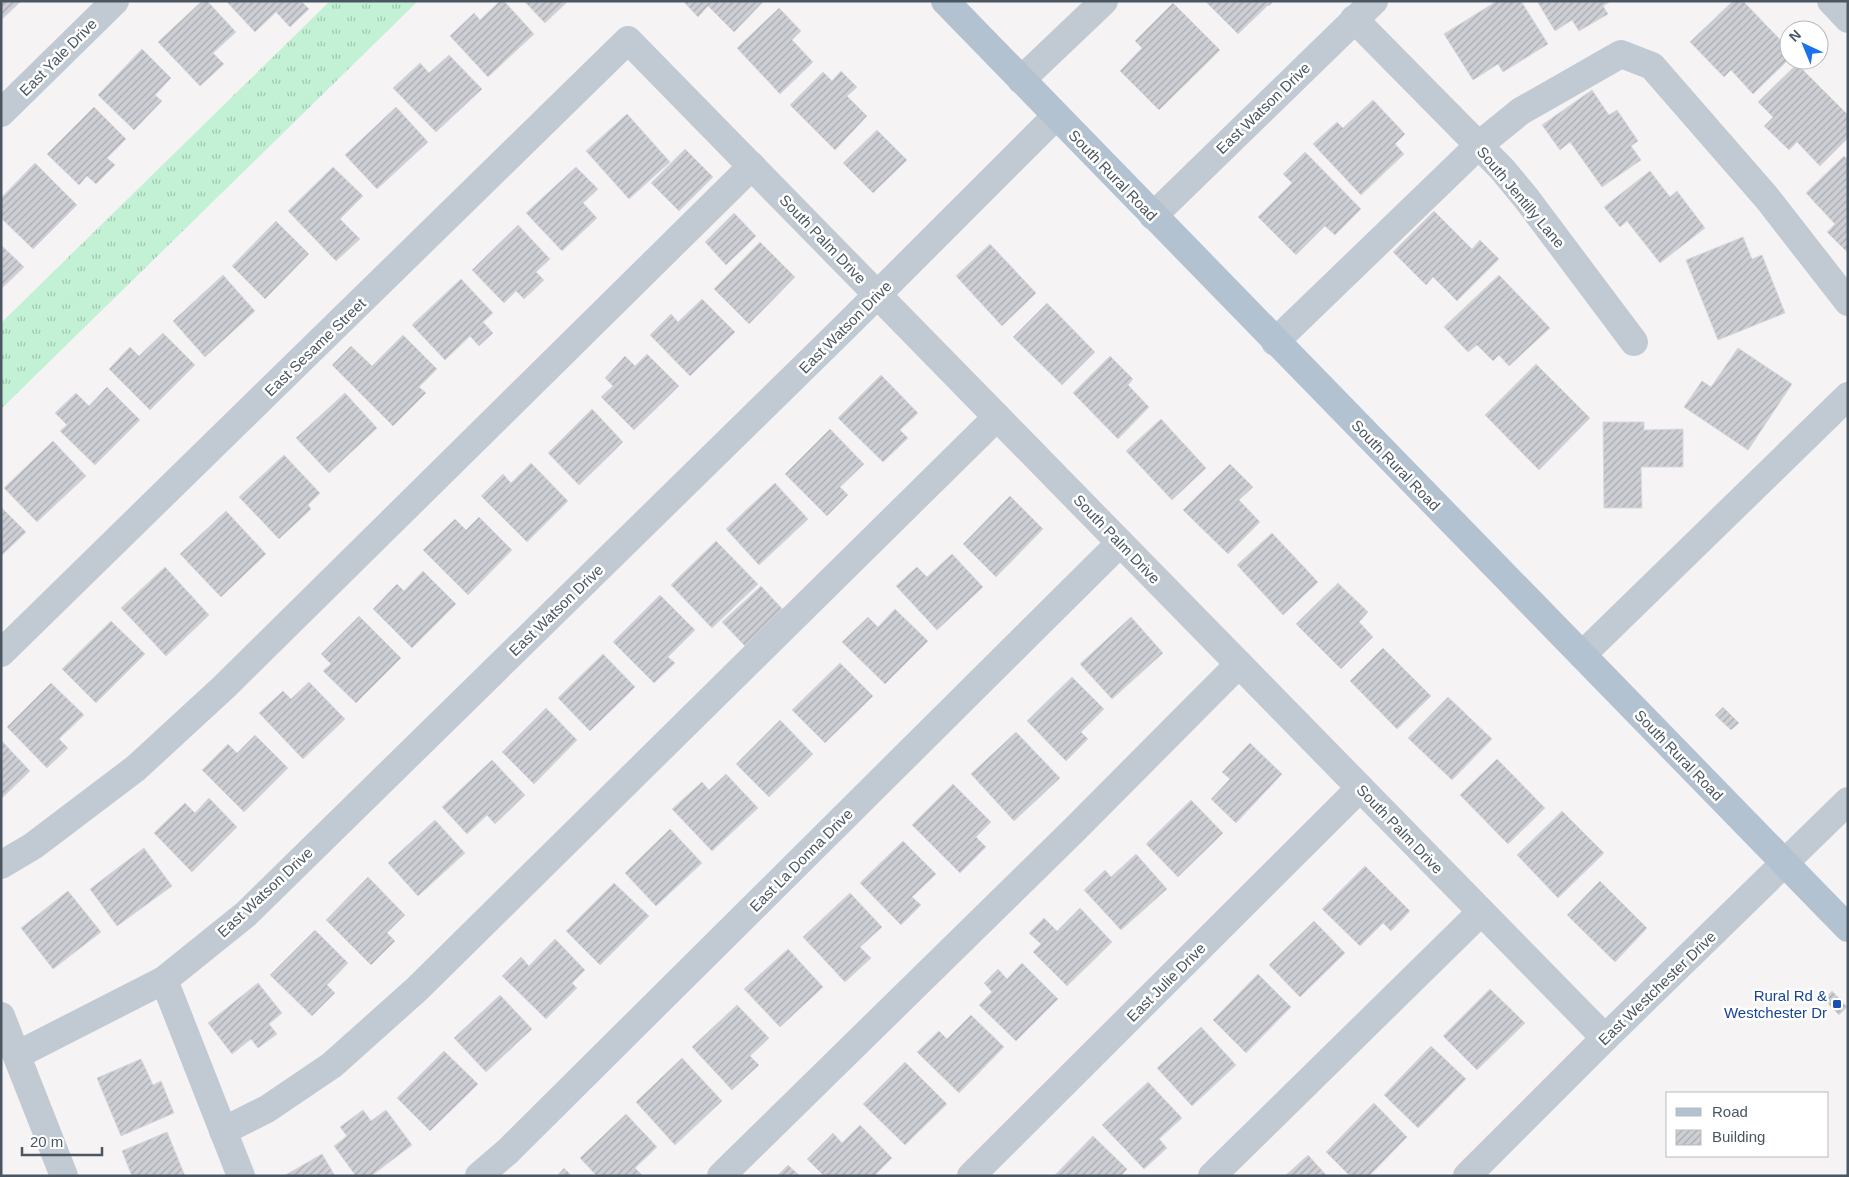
<svg xmlns="http://www.w3.org/2000/svg" width="1849" height="1177" viewBox="0 0 1849 1177" font-family="Arial,sans-serif">
  <style>
    .grass { fill: url(#grass-tufts) }
    .building { fill: url(#building-hatch); stroke: #d7d9de }
    .lines { fill: none; stroke-linecap: round; stroke-linejoin: round }
    .minor { stroke: #c1cad2; stroke-width: 28 }
    .major { stroke: #b3c2d1; stroke-width: 28 }
    .transit-dot { fill: #1a4fb4; stroke: #fff; stroke-width: 2 }
    .labels { text-anchor: middle; dominant-baseline: central; stroke-width: 5; stroke-linejoin: round; paint-order: stroke }
    .street-label { font-size: 15px; fill: #4a5661; stroke: #fff }
    .transit-label { font-size: 15px; fill: #164399; stroke: #fff; text-anchor: end }
  </style>
  <defs>
    <pattern id="grass-tufts" width="24" height="20" patternUnits="userSpaceOnUse" patternTransform="scale(1.25)"><rect width="24" height="20" fill="#c3f1d5"/><path d="M3 7l-1-3M5 7V3M7 7l1-3M15 17l-1-3M17 17v-4M19 17l1-3" fill="none" stroke="#a0c6b0"/></pattern>
    <pattern id="building-hatch" width="6" height="6" patternUnits="userSpaceOnUse" patternTransform="scale(1.25)"><rect width="6" height="6" fill="#cdcfd5"/><path d="M-1 1l2-2M0 6l6-6M5 7l2-2" fill="none" stroke="#a8abb0"/></pattern>
  </defs>
  <rect width="100%" height="100%" fill="#f5f3f3"/>
  <polygon class="grass" points="330,1 418,1 1,409 1,323"/>
  <g class="building">
    <polygon points="1,1 21,1 1,20"/>
    <polygon points="202,1 207,1 236,32 213,53 224,64 200,86 158,42"/>
    <polygon points="226,1 301,1 309,9 290,27 276,12 255,32"/>
    <polygon points="500,1 504,1 534,34 488,77 450,36 474,13 480,20"/>
    <polygon points="524,1 568,1 545,23"/>
    <polygon points="683,1 764,1 734,32 708,6 698,17"/>
    <polygon points="1205,1 1274,1 1269,6 1268,5 1238,34"/>
    <polygon points="1497,1 1521,1 1548,44 1503,72 1498,64 1473,80 1444,34"/>
    <polygon points="1537,1 1611,1 1603,6 1608,14 1579,31 1572,20 1555,31"/>
    <polygon points="1733,1 1743,1 1789,49 1789,59 1753,94 1731,70 1724,77 1690,42"/>
    <polygon points="1173,3 1220,50 1159,110 1120,71 1142,48 1135,41"/>
    <polygon points="779,8 801,31 792,40 813,62 780,94 737,48"/>
    <polygon points="142,49 171,78 155,95 162,101 134,130 98,95"/>
    <polygon points="449,55 482,89 436,132 393,88 420,63 429,73"/>
    <polygon points="1797,64 1848,115 1848,138 1820,166 1797,142 1789,150 1764,126 1773,117 1758,102"/>
    <polygon points="841,71 857,87 847,96 867,116 835,150 790,105 823,72 832,81"/>
    <polygon points="1592,90 1609,115 1617,110 1638,141 1631,146 1641,160 1602,187 1570,142 1560,150 1542,125"/>
    <polygon points="1373,100 1405,134 1395,144 1404,154 1361,195 1313,144 1337,122 1343,128"/>
    <polygon points="94,107 126,139 107,158 115,165 96,184 87,176 79,185 47,154"/>
    <polygon points="396,107 428,142 377,189 345,155"/>
    <polygon points="627,114 670,162 629,199 586,151"/>
    <polygon points="877,130 907,160 873,193 843,163"/>
    <polygon points="685,149 713,177 679,211 651,183"/>
    <polygon points="1305,152 1361,209 1335,235 1325,226 1296,255 1258,217 1292,183 1283,174"/>
    <polygon points="1844,156 1848,160 1848,253 1827,232 1835,224 1806,193"/>
    <polygon points="35,163 77,205 33,249 1,218 1,198"/>
    <polygon points="333,167 363,196 340,219 360,239 336,261 288,211"/>
    <polygon points="576,167 598,189 583,203 597,218 562,251 526,213"/>
    <polygon points="1650,171 1670,197 1677,191 1705,228 1660,263 1627,221 1620,227 1604,207"/>
    <polygon points="1434,211 1472,249 1480,240 1499,259 1457,301 1433,277 1426,285 1393,252"/>
    <polygon points="734,213 756,236 726,265 705,242"/>
    <polygon points="276,221 309,254 265,299 232,266"/>
    <polygon points="518,225 550,259 536,272 544,280 524,299 516,291 504,303 472,270"/>
    <polygon points="1743,237 1752,259 1762,255 1785,313 1718,340 1686,260"/>
    <polygon points="760,242 795,277 749,324 714,289"/>
    <polygon points="990,244 1036,293 1002,326 956,276"/>
    <polygon points="1,245 24,267 1,289"/>
    <polygon points="223,275 255,311 205,357 173,321"/>
    <polygon points="1499,275 1550,328 1509,366 1499,355 1493,361 1477,345 1468,352 1444,327"/>
    <polygon points="461,279 493,313 483,322 493,333 479,346 470,336 445,360 412,325"/>
    <polygon points="702,299 735,332 690,376 650,335 671,314 678,322"/>
    <polygon points="1047,303 1095,352 1062,385 1013,337"/>
    <polygon points="163,333 195,365 150,410 109,369 130,347 139,356"/>
    <polygon points="403,335 437,369 419,387 426,393 393,426 332,365 351,346 372,366"/>
    <polygon points="1738,348 1792,384 1748,450 1684,407 1702,381 1711,387"/>
    <polygon points="647,354 679,386 634,430 601,397 613,386 605,378 625,356 635,366"/>
    <polygon points="1110,356 1133,379 1128,385 1149,407 1118,439 1073,393"/>
    <polygon points="1536,364 1590,418 1539,470 1485,415"/>
    <polygon points="881,375 918,413 900,430 908,438 883,462 838,418"/>
    <polygon points="107,387 140,420 95,465 60,431 67,425 55,413 76,393 89,406"/>
    <polygon points="345,393 377,428 329,473 296,438"/>
    <polygon points="592,409 623,442 579,485 548,453"/>
    <polygon points="1161,419 1206,468 1172,500 1126,451"/>
    <polygon points="1603,422 1644,422 1644,430 1683,429 1683,467 1641,467 1642,508 1604,508"/>
    <polygon points="830,429 864,464 840,487 848,495 827,516 785,474"/>
    <polygon points="53,441 86,476 37,522 4,488"/>
    <polygon points="284,455 320,493 308,505 311,509 279,539 239,497"/>
    <polygon points="531,463 568,501 527,542 481,496 503,474 511,483"/>
    <polygon points="1230,464 1253,487 1239,500 1260,522 1228,554 1183,510"/>
    <polygon points="775,483 808,519 759,565 726,529"/>
    <polygon points="1010,496 1043,529 996,577 963,544"/>
    <polygon points="1,507 26,532 1,556"/>
    <polygon points="226,511 266,554 221,597 180,554"/>
    <polygon points="479,517 512,550 468,595 423,550 455,519 466,530"/>
    <polygon points="1272,533 1318,582 1283,615 1237,565"/>
    <polygon points="716,541 758,584 712,628 671,585"/>
    <polygon points="952,554 983,587 937,630 896,586 917,567 927,577"/>
    <polygon points="165,567 209,615 166,656 121,608"/>
    <polygon points="423,571 456,604 412,648 373,609 397,584 404,591"/>
    <polygon points="1338,583 1368,612 1359,622 1373,637 1341,669 1296,624"/>
    <polygon points="761,586 786,613 758,638 756,635 745,646 722,622"/>
    <polygon points="660,595 695,630 668,657 675,663 654,683 613,642"/>
    <polygon points="895,609 928,641 885,684 842,642 868,617 878,627"/>
    <polygon points="359,616 401,658 356,703 323,671 331,664 321,654"/>
    <polygon points="1131,617 1163,653 1112,699 1080,664"/>
    <polygon points="111,621 145,654 96,703 62,669"/>
    <polygon points="1383,648 1431,696 1397,729 1350,681"/>
    <polygon points="603,654 635,687 590,731 558,698"/>
    <polygon points="840,663 873,696 825,743 792,710"/>
    <polygon points="1072,677 1104,709 1081,732 1088,739 1066,761 1027,721"/>
    <polygon points="309,682 345,719 303,759 259,713 283,691 291,699"/>
    <polygon points="51,683 84,715 59,739 68,748 47,768 7,727"/>
    <polygon points="1448,697 1492,739 1452,780 1408,738"/>
    <polygon points="1723,707 1739,723 1731,730 1715,715"/>
    <polygon points="546,708 577,740 534,784 502,752"/>
    <polygon points="780,720 813,754 769,797 736,764"/>
    <polygon points="1016,732 1060,778 1014,821 971,774"/>
    <polygon points="255,735 288,768 244,812 202,770 228,744 237,753"/>
    <polygon points="1,740 30,771 1,799"/>
    <polygon points="1250,743 1282,774 1236,823 1211,799 1230,779 1222,772"/>
    <polygon points="1497,759 1545,808 1508,844 1460,795"/>
    <polygon points="492,760 525,795 495,824 487,815 467,834 442,807"/>
    <polygon points="726,774 758,808 712,851 672,809 702,782 709,790"/>
    <polygon points="953,784 991,822 976,837 986,847 960,873 912,825"/>
    <polygon points="209,798 237,827 192,872 154,833 185,803 195,813"/>
    <polygon points="1191,800 1223,833 1178,877 1146,844"/>
    <polygon points="1562,811 1604,853 1558,898 1517,855"/>
    <polygon points="435,820 465,853 418,896 388,863"/>
    <polygon points="670,829 702,863 656,906 625,873"/>
    <polygon points="903,841 936,874 912,897 921,905 901,925 860,883"/>
    <polygon points="144,848 172,886 117,926 90,889"/>
    <polygon points="1136,854 1167,889 1121,930 1084,890 1105,870 1111,877"/>
    <polygon points="1365,866 1410,911 1391,931 1383,923 1360,946 1322,909"/>
    <polygon points="368,877 405,915 387,933 395,941 371,965 326,920"/>
    <polygon points="1600,881 1647,928 1615,962 1567,915"/>
    <polygon points="614,883 649,916 600,965 566,931"/>
    <polygon points="68,891 101,932 53,969 21,928"/>
    <polygon points="850,893 882,927 860,947 871,958 845,982 803,937"/>
    <polygon points="1080,908 1112,942 1067,986 1033,952 1041,944 1029,933 1044,918 1057,931"/>
    <polygon points="1314,921 1345,953 1300,997 1269,965"/>
    <polygon points="315,930 348,963 327,985 335,993 312,1016 270,975"/>
    <polygon points="555,939 585,970 572,983 577,988 546,1019 502,976 521,957 529,966"/>
    <polygon points="788,949 823,987 780,1027 744,989"/>
    <polygon points="1022,963 1058,999 1016,1041 979,1005 992,992 984,983 998,969 1007,979"/>
    <polygon points="1258,974 1291,1007 1246,1053 1213,1020"/>
    <polygon points="258,983 282,1013 269,1024 277,1034 258,1048 251,1039 232,1054 208,1023"/>
    <polygon points="1490,989 1525,1023 1477,1070 1443,1036"/>
    <polygon points="1832,991 1847,1007 1839,1015 1824,999"/>
    <polygon points="500,995 532,1029 486,1072 454,1038"/>
    <polygon points="737,1005 769,1038 750,1056 759,1065 732,1090 692,1047"/>
    <polygon points="971,1015 1004,1047 959,1093 917,1052 939,1031 947,1039"/>
    <polygon points="1201,1027 1236,1065 1192,1106 1157,1068"/>
    <polygon points="1431,1046 1466,1079 1418,1128 1384,1095"/>
    <polygon points="444,1051 478,1084 430,1131 397,1098"/>
    <polygon points="682,1058 722,1101 675,1145 636,1102"/>
    <polygon points="141,1059 153,1085 161,1081 174,1113 121,1136 97,1078"/>
    <polygon points="905,1062 947,1104 905,1145 863,1104"/>
    <polygon points="1148,1082 1182,1118 1159,1139 1167,1148 1144,1169 1102,1125"/>
    <polygon points="1374,1103 1407,1137 1369,1176 1350,1176 1326,1152"/>
    <polygon points="363,1110 371,1121 386,1110 412,1145 371,1176 356,1176 334,1146 347,1136 340,1127"/>
    <polygon points="626,1114 657,1147 635,1168 643,1176 597,1176 580,1158"/>
    <polygon points="860,1125 892,1158 874,1176 824,1176 807,1159 833,1133 842,1143"/>
    <polygon points="167,1132 185,1176 132,1176 122,1151"/>
    <polygon points="1093,1136 1127,1169 1121,1176 1054,1176"/>
    <polygon points="322,1154 335,1176 284,1176"/>
    <polygon points="1308,1155 1327,1176 1285,1176"/>
    <polygon points="788,1165 800,1176 777,1176"/>
    <polygon points="564,1168 572,1176 557,1176"/>
  </g>
  <g class="lines">
    <g class="minor">
      <polyline points="1831,1 1848,19"/>
      <polyline points="1354,19 1502,169 1526,198 1634,342"/>
      <polyline points="1021,80 1104,1"/>
      <polyline points="1,113 115,1"/>
      <polyline points="1153,216 1374,1"/>
      <polyline points="1275,342 1479,145 1521,111 1621,54 1652,66 1767,198 1848,302"/>
      <polyline points="1,653 628,40 1605,1038"/>
      <polyline points="1582,655 1848,396"/>
      <polyline points="1,865 33,846 136,768 224,687 752,166"/>
      <polyline points="164,980 241,1176"/>
      <polyline points="1,1016 64,1176"/>
      <polyline points="17,1055 164,980 246,914 846,326 1056,116"/>
      <polyline points="223,1131 267,1109 332,1065 417,989 997,417"/>
      <polyline points="479,1176 507,1152 1120,543"/>
      <polyline points="721,1176 1074,830 1239,664"/>
      <polyline points="971,1176 1360,788"/>
      <polyline points="1212,1176 1481,912"/>
      <polyline points="1467,1176 1605,1038 1848,801"/>
    </g>
    <polyline class="major" points="945,1 1848,928"/>
  </g>
  <rect class="transit-dot" x="1832" y="999" width="10" height="10" rx="2.5"/>
  <g class="labels">
    <g class="street-label">
      <text transform="translate(58 57) rotate(-45)">East Yale Drive</text>
      <text transform="translate(1263 108) rotate(-44)">East Watson Drive</text>
      <text transform="translate(1113 175) rotate(46)">South Rural Road</text>
      <text transform="translate(1521 197) rotate(50)">South Jentilly Lane</text>
      <text transform="translate(823 239) rotate(46)">South Palm Drive</text>
      <text transform="translate(845 327) rotate(-45)">East Watson Drive</text>
      <text transform="translate(315 347) rotate(-44)">East Sesame Street</text>
      <text transform="translate(1396 465) rotate(46)">South Rural Road</text>
      <text transform="translate(1117 539) rotate(46)">South Palm Drive</text>
      <text transform="translate(556 610) rotate(-44)">East Watson Drive</text>
      <text transform="translate(1679 755) rotate(46)">South Rural Road</text>
      <text transform="translate(1400 829) rotate(46)">South Palm Drive</text>
      <text transform="translate(801 860) rotate(-45)">East La Donna Drive</text>
      <text transform="translate(265 892) rotate(-43)">East Watson Drive</text>
      <text transform="translate(1166 982) rotate(-45)">East Julie Drive</text>
      <text transform="translate(1657 988) rotate(-44)">East Westchester Drive</text>
    </g>
    <g class="transit-label">
      <text x="1827" y="995">Rural Rd &amp;<tspan x="1827" dy="17">Westchester Dr</tspan></text>
    </g>
  </g>
  <rect width="1849" height="1177" fill="none" stroke="#4a5661" stroke-width="5"/>
  <rect x="1666" y="1092" width="162" height="65" fill="#ffffff" stroke="#b7bbc0"/>
  <rect x="1676" y="1108" width="25" height="8" fill="#b3c2d1" stroke="#b7bbc0"/>
  <text x="1712" y="1117" font-size="15" fill="#4a5661">Road</text>
  <rect x="1676" y="1130" width="25" height="15" fill="url(#building-hatch)" stroke="#b7bbc0"/>
  <text x="1712" y="1142" font-size="15" fill="#4a5661">Building</text>
  <g transform="translate(1804 45) rotate(316)"><circle r="24" fill="#ffffff" stroke="#b7bbc0"/>
  <path d="M0-4L9 19L0 12L-9 19Z" fill="#1a73e8"/>
  <text y="-8" font-size="14" font-weight="bold" text-anchor="middle" fill="#4a5661">N</text>
  </g>
  <path d="M22 1147v8h80v-8" fill="none" stroke="#4a5661" stroke-width="2.5"/>
  <text x="30" y="1147" font-size="15" fill="#4a5661" stroke="#ffffff" stroke-width="4" paint-order="stroke">20 m</text>
</svg>
